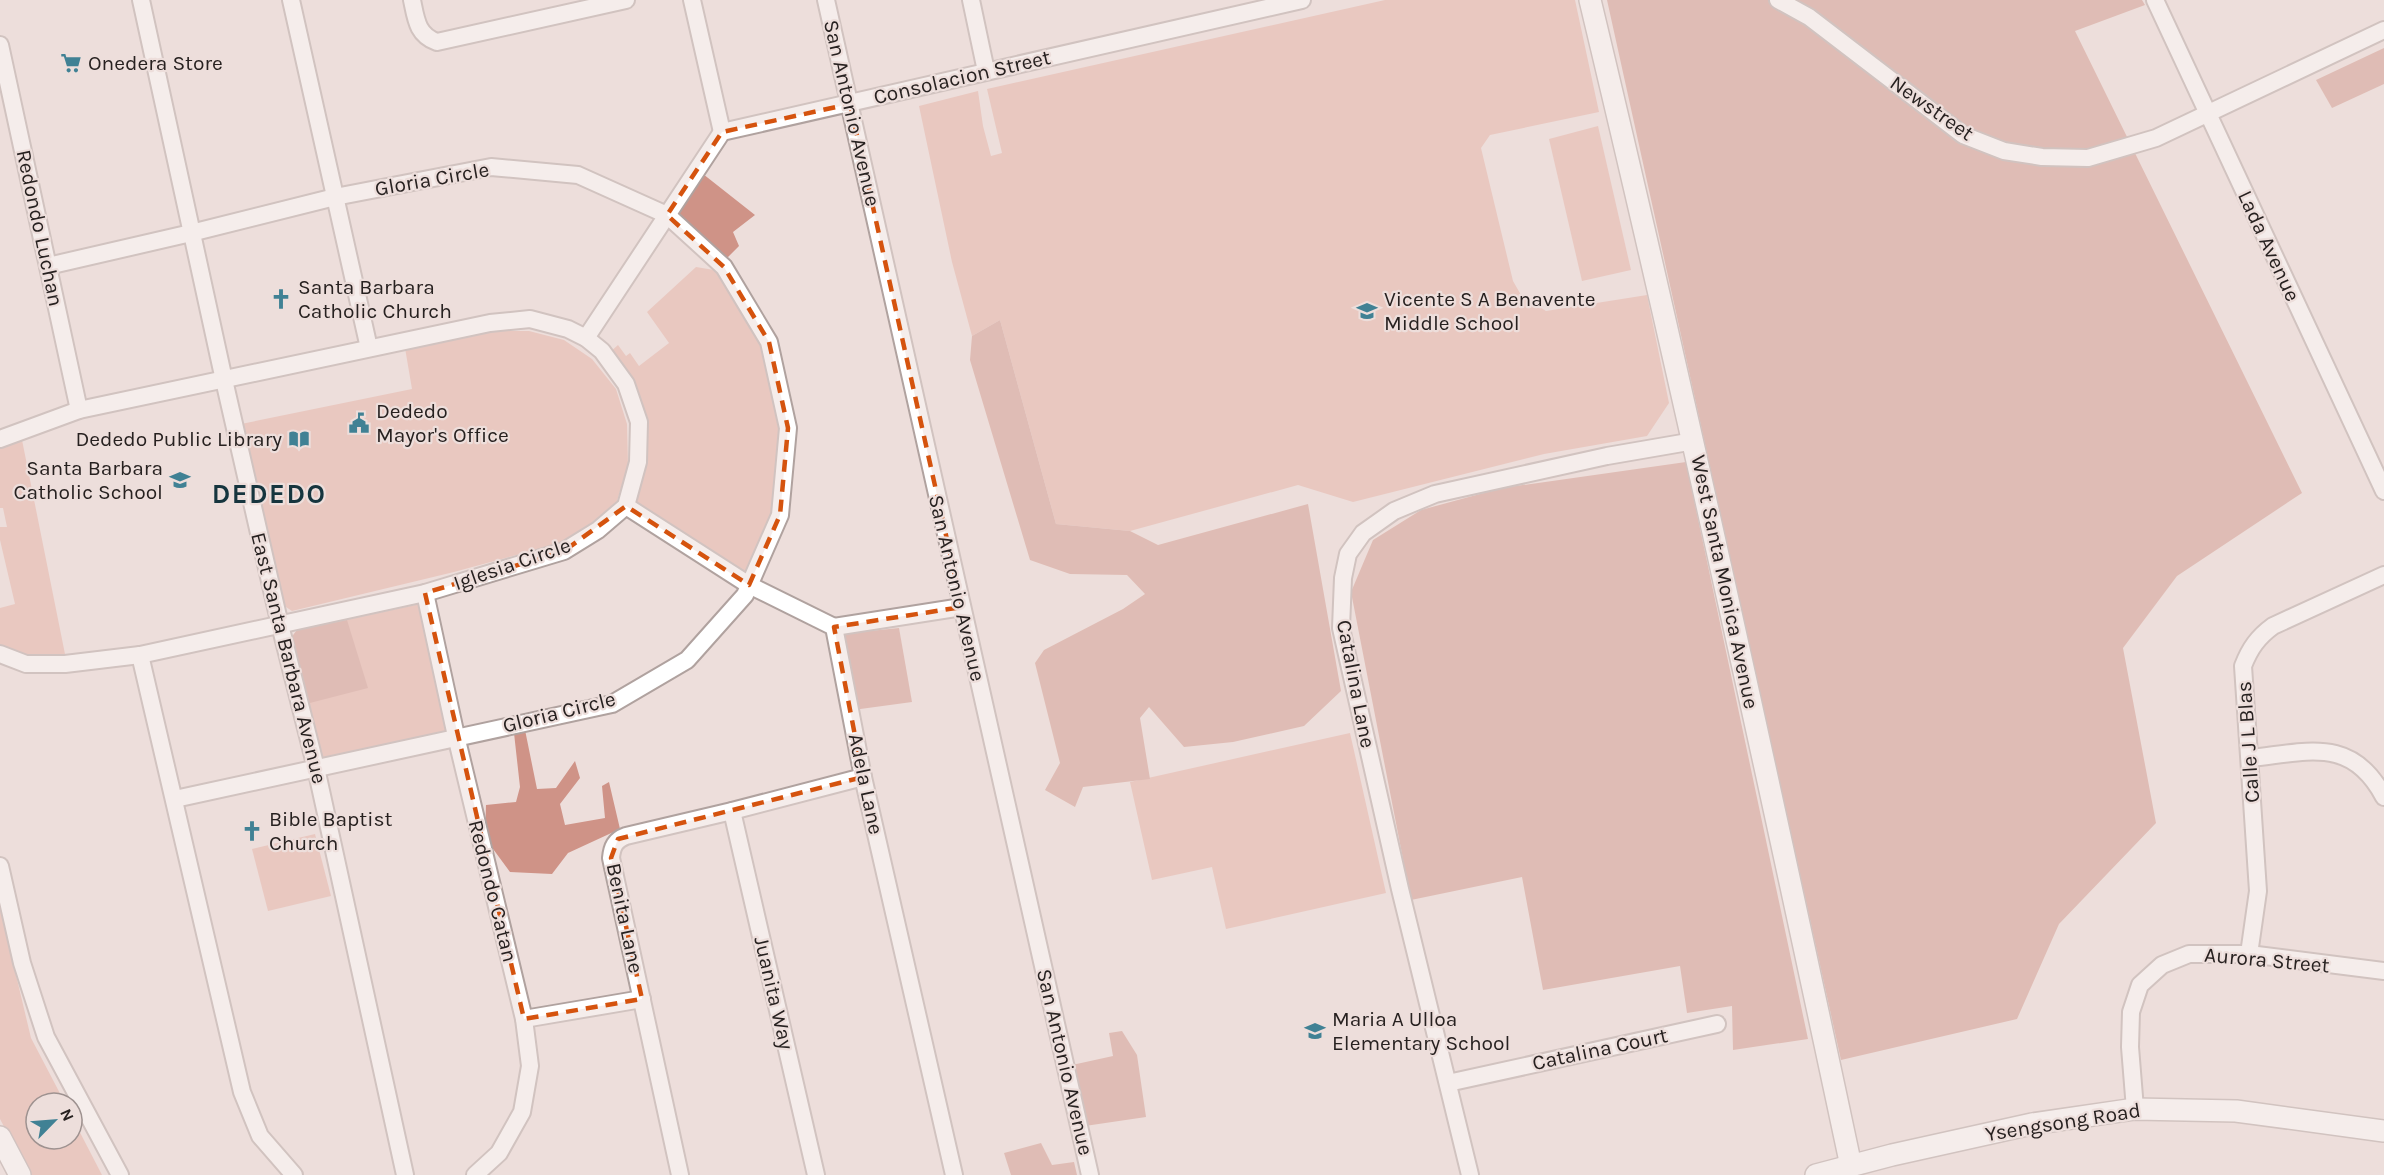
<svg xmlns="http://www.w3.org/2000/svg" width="2384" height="1175" viewBox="0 0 2384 1175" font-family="Karla,sans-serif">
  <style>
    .green { fill: #e4ada1 }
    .forest { fill: #cf9387 }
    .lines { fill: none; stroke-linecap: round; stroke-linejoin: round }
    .minor-casing { stroke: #b0a29f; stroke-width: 20 }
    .major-casing { stroke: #b0a29f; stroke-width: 24 }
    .minor { stroke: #fff; stroke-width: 16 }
    .major { stroke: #fff; stroke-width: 21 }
    .marked { fill: none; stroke: #d5530e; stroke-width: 4.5; stroke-dasharray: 12 8; stroke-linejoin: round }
    .labels { text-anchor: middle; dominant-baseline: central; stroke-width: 4.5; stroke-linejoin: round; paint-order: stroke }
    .poi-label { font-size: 21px; fill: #272120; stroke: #eddedb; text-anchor: start }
    .street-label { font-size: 21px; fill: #272120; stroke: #eddedb }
    .district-label { font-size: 27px; font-weight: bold; letter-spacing: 1.5px; fill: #16353e; stroke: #eddedb }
  </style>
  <rect width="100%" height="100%" fill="#eddedb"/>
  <g class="green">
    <polygon points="1385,0 1575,0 1599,112 1490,135 1481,148 1513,281 1521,295 1546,311 1647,295 1669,403 1647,436 1544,454 1353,502 1298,485 1130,531 1056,524 1000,320 972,336 952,262 919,106 978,91 983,126 991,156 1002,153 987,89"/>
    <polygon points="1598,126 1631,270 1582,281 1549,139"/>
    <polygon points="696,267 720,271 766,344 783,428 777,514 745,579 629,504 642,421 608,354 618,345 626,356 630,353 639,366 669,343 647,312"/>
    <polygon points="491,331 529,331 564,340 592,359 616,389 627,424 628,465 617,501 594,526 560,543 454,572 292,611 283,605 241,424 412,389 405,348"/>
    <polygon points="21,435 66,659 24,658 0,650 0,608 15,604 0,540 0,527 7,527 3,508 0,508 0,447"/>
    <polygon points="420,604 449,732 325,759 316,747 291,638 297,630"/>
    <polygon points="1350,733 1386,893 1226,929 1212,867 1152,880 1130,782"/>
    <polygon points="315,834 331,896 268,911 252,849"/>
    <polygon points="0,908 31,1038 65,1103 36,1103 36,1139 72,1139 72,1117 102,1175 30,1175 0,1119"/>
  </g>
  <g class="forest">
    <polygon points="1607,0 2142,0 2145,5 2075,31 2302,493 2177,576 2123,648 2156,823 2059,924 2017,1019 1841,1060"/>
    <polygon points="2384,48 2384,84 2332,108 2316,80"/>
    <polygon points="703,174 755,215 733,232 739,246 725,260 676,214"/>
    <polygon points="1000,320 1056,524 1130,531 1158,545 1308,504 1341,691 1304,726 1233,742 1184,747 1149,707 1140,718 1150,779 1083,787 1075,807 1045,790 1060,763 1035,663 1044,650 1123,609 1145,594 1127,575 1070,574 1030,560 970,360 972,336"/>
    <polygon points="1686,462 1808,1039 1733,1050 1732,1006 1687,1013 1680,966 1543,990 1522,877 1411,900 1351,592 1373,540 1421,510 1502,488"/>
    <polygon points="347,620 368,688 306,704 291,638 297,630"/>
    <polygon points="899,628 912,702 853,710 840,634"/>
    <polygon points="524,725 537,789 556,788 575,761 580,778 560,804 565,825 605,818 602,786 609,782 620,829 568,853 552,874 510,872 485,838 486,805 516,802 520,787 514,733"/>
    <polygon points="1122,1031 1137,1055 1146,1117 1085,1126 1072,1065 1113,1056 1109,1033"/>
    <polygon points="1041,1143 1052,1165 1074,1162 1077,1175 1011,1175 1004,1153"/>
  </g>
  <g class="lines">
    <g class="minor-casing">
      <g id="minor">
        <polyline points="141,0 224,380 280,625 316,768 405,1175"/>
        <polyline points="291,0 369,348"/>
        <path d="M412,0C416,19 417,35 437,42L626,0"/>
        <polyline points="692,0 722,132"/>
        <polyline points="826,0 1090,1175"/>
        <polyline points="971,0 986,71"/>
        <polyline points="1778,0 1809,17 1963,135 2004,151 2042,157 2088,158 2156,138 2384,30"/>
        <polyline points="2155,0 2384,491"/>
        <polyline points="0,45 79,410"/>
        <polyline points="48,266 191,233 335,197 491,167 578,175 667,215 724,267 769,342 788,428 780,515 745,595 687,660 612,704 175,799"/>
        <polyline points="586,338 722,132 1302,0"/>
        <polyline points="0,439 79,410 490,323 530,319 568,329 586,338 602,351 626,384 639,422 638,462 626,506 598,530 564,551 425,593 140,655 65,664 26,664 0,654"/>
        <polyline points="626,506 749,585 834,627 863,777 954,1175"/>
        <polyline points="425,593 456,736 524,1019 530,1066 522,1112 499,1153 475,1175"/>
        <polyline points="834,627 962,607"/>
        <polyline points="140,655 242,1092 260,1136 294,1175"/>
        <path d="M2250,758C2308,752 2352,736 2384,797"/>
        <polyline points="732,811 816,1175"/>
        <polyline points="0,866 22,963 46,1037 120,1175"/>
        <path d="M2249,954L2258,891L2243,666C2250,648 2258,637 2273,626L2384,575"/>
        <polyline points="524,1019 642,999"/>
        <polyline points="1448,1083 1717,1024"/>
        <polyline points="2135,1109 2130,1047 2131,1012 2140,985 2162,965 2189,954 2249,954 2384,971"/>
        <path d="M680,1175L611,858C612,847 615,840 626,836L732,811L863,777"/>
        <polyline points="1470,1175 1400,889 1341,628 1343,578 1348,554 1363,533 1394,511 1435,494 1607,456 1694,441"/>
      </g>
    </g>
    <g class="major-casing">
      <g id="major">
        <path d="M1590,0C1683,387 1768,776 1851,1166"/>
        <polyline points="0,1137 20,1175"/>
        <polyline points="1816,1175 1892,1155 2032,1124 2135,1109 2236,1111 2384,1131"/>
      </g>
    </g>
    <use href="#minor" class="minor"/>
    <use href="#major" class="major"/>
  </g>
  <path d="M0 0H2384V1175H0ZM850,104L962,607L834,627L863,777L618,839L611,858L642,999L524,1019L425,593L564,551L626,506L749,585L780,515L788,428L769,342L724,267L667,215L722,132Z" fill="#eddedb" fill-opacity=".55" fill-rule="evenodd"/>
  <path class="marked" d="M850,104L962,607L834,627L863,777L618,839L611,858L642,999L524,1019L425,593L564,551L626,506L749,585L780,515L788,428L769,342L724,267L667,215L722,132Z"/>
  <defs>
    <g id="supermarket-bare" transform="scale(1.62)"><path d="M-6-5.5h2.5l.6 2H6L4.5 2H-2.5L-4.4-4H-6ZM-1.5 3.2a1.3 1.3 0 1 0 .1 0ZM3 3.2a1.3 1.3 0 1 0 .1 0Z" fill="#408194" stroke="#eddedb" stroke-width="2.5" paint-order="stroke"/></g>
    <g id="church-bare" transform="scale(1.62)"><path d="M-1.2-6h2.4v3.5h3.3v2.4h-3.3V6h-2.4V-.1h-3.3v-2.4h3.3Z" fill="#408194" stroke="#eddedb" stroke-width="2.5" paint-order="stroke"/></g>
    <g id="school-bare" transform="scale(1.62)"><path d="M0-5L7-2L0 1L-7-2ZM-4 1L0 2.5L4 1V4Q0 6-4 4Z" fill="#408194" stroke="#eddedb" stroke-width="2.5" paint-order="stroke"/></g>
    <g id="civic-bare" transform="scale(1.62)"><path d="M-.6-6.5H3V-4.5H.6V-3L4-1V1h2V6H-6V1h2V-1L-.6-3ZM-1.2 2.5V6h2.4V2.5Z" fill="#408194" stroke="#eddedb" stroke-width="2.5" paint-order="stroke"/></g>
    <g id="library-bare" transform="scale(1.62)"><path d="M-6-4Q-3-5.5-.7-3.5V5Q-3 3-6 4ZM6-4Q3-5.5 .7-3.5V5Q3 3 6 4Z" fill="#408194" stroke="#eddedb" stroke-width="2.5" paint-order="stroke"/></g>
  </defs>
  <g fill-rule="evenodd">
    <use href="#supermarket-bare" x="71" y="63"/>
    <use href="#church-bare" x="281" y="299"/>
    <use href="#school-bare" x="1367" y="311"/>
    <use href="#civic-bare" x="359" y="423"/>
    <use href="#library-bare" x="299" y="439"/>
    <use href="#school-bare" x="180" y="480"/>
    <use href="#church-bare" x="252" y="831"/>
    <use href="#school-bare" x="1315" y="1031"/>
  </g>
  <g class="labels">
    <g class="poi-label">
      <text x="88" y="63">Onedera Store</text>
      <text x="298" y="287">Santa Barbara<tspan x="298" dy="24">Catholic Church</tspan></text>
      <text x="1384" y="299">Vicente S A Benavente<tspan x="1384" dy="24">Middle School</tspan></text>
      <text x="376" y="411">Dededo<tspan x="376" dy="24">Mayor's Office</tspan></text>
      <text x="282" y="439" text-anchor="end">Dededo Public Library</text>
      <text x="163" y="468" text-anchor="end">Santa Barbara<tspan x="163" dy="24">Catholic School</tspan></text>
      <text x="269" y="819">Bible Baptist<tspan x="269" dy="24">Church</tspan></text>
      <text x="1332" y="1019">Maria A Ulloa<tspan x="1332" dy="24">Elementary School</tspan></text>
    </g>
    <g class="street-label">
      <text transform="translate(962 77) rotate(-13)">Consolacion Street</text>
      <text transform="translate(1932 108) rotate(35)">Newstreet</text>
      <text transform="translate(852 113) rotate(77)">San Antonio Avenue</text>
      <text transform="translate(432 179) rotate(-10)">Gloria Circle</text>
      <text transform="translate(40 228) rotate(78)">Redondo Luchan</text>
      <text transform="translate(2269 246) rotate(65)">Lada Avenue</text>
      <text transform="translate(512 564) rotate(-19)">Iglesia Circle</text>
      <text transform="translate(1725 582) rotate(78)">West Santa Monica Avenue</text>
      <text transform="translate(957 588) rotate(77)">San Antonio Avenue</text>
      <text transform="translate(289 658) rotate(76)">East Santa Barbara Avenue</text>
      <text transform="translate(1356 684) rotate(79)">Catalina Lane</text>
      <text transform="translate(559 712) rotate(-14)">Gloria Circle</text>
      <text transform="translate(2248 742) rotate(-94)">Calle J L Blas</text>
      <text transform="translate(866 784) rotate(78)">Adela Lane</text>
      <text transform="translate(493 891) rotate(76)">Redondo Catan</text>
      <text transform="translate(625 918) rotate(78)">Benita Lane</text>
      <text transform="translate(2267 960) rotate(5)">Aurora Street</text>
      <text transform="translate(774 993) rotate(77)">Juanita Way</text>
      <text transform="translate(1600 1049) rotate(-12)">Catalina Court</text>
      <text transform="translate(1065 1062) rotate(77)">San Antonio Avenue</text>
      <text transform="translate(2063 1122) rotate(-9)">Ysengsong Road</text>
    </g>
    <g class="district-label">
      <text x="269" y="494">DEDEDO</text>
    </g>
  </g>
  <g transform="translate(54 1121) rotate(65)"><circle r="28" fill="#eddedb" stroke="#9e9290" stroke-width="1.5"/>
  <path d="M0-4.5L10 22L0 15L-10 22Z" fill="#408194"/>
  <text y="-9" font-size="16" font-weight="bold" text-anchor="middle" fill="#272120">N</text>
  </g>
</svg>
